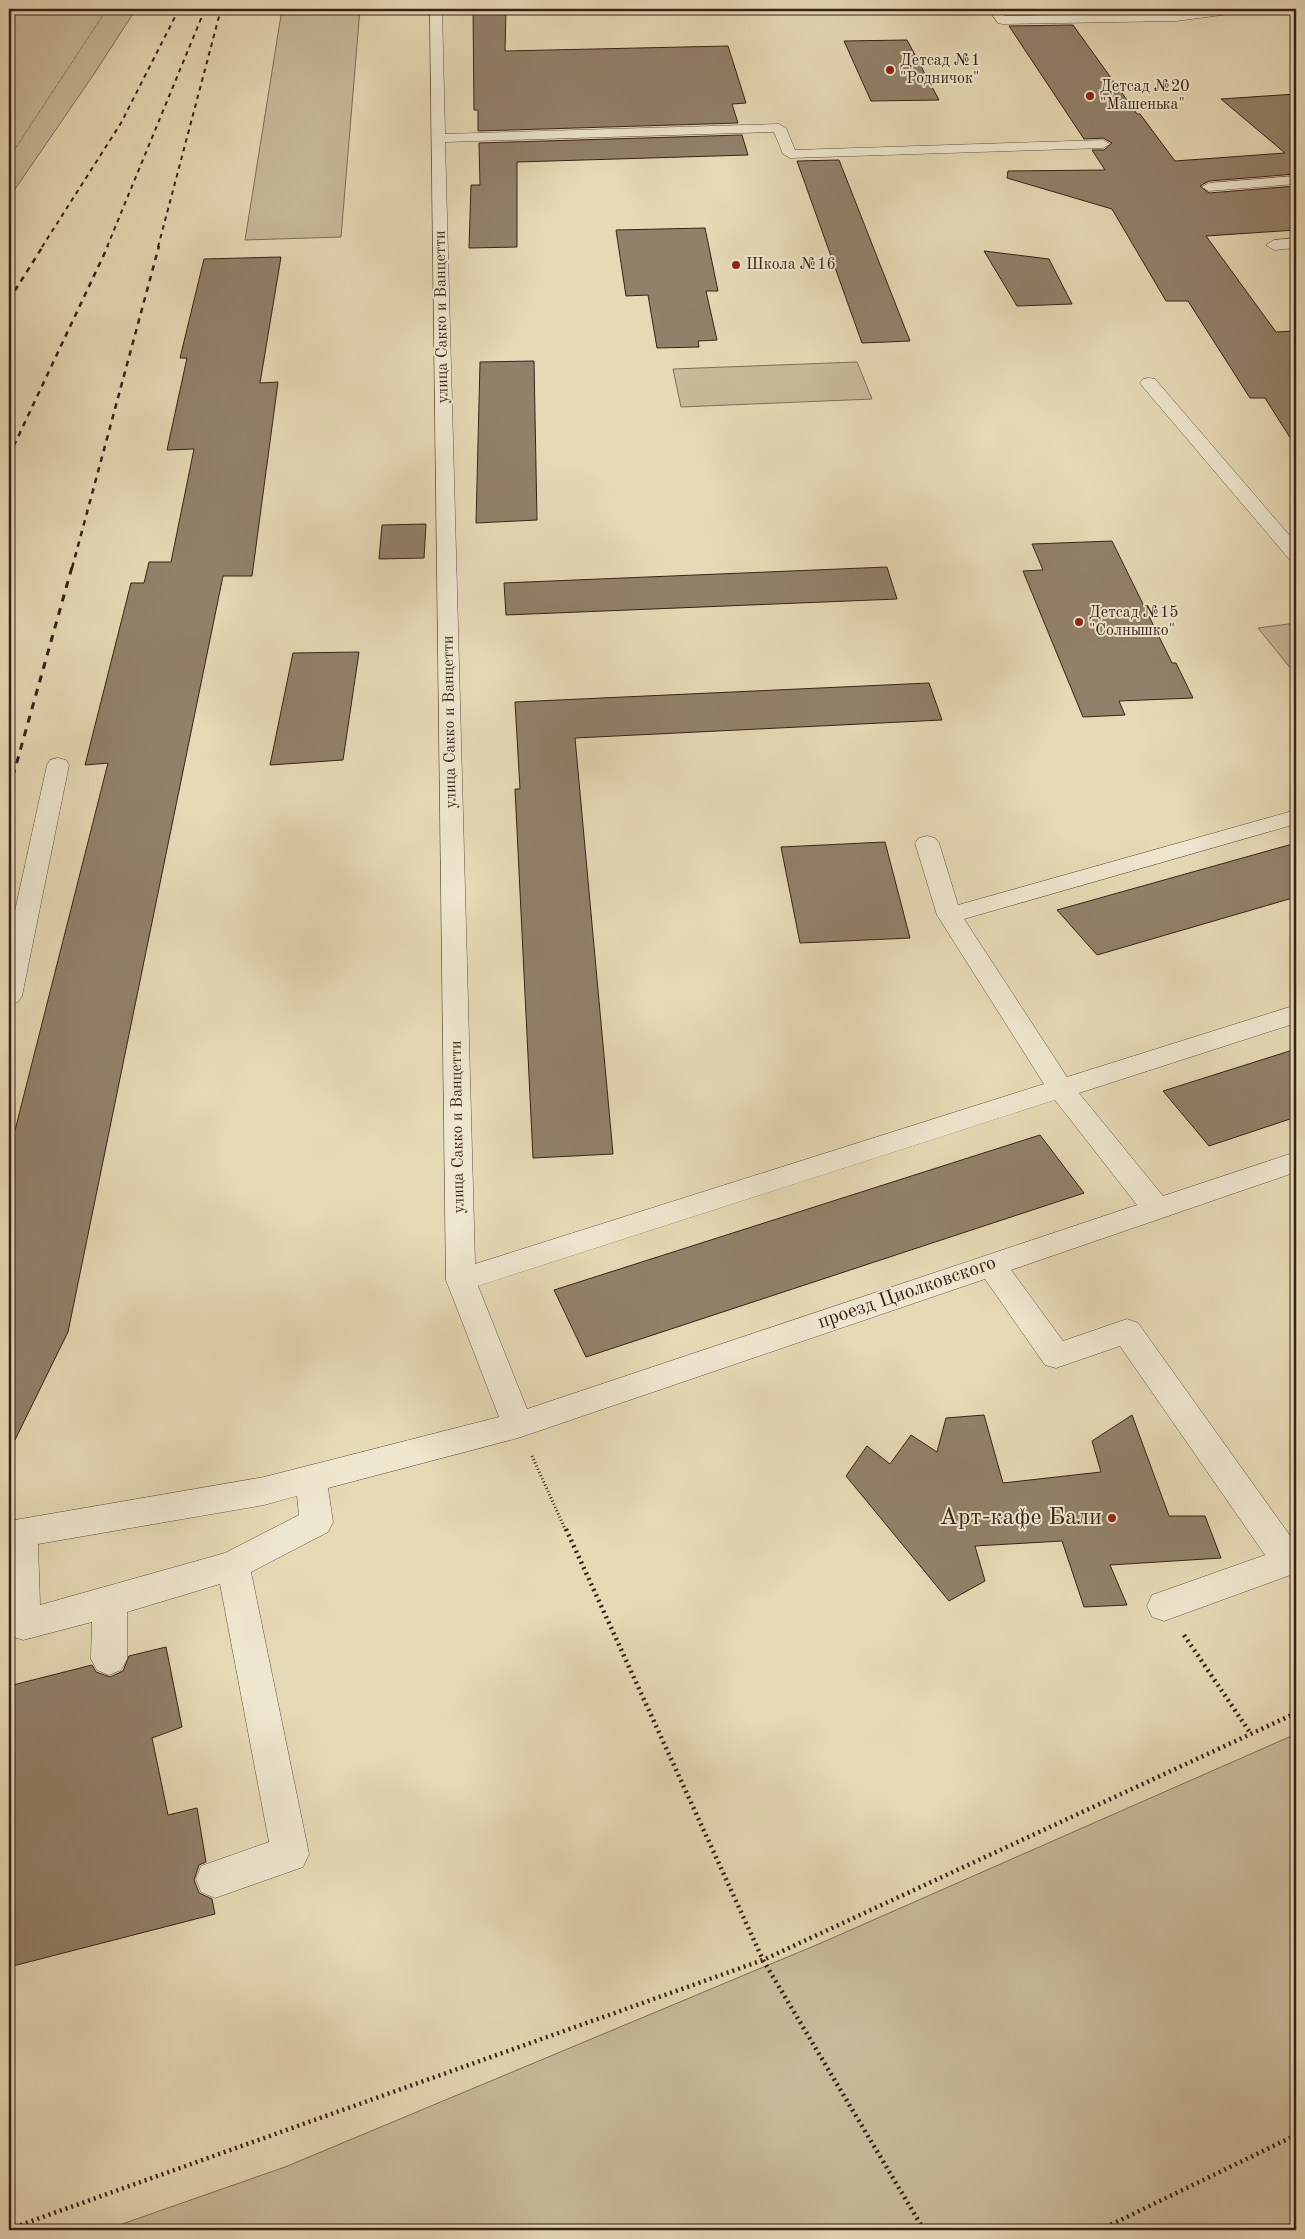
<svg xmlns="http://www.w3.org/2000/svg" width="1305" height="2239" viewBox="0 0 1305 2239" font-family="'Old Standard TT',serif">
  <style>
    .green { fill: #c8ba9a; stroke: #806e59 }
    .building { fill: #92816a; stroke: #372118 }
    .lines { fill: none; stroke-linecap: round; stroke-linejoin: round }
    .minor-casing { stroke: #634f3f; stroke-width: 1 }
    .path-far2 { stroke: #372118; stroke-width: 1; stroke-dasharray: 0.5 1; stroke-linecap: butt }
    .path-far1 { stroke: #372118; stroke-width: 3; stroke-dasharray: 1 2.5; stroke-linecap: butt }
    .path { stroke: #372118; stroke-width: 4.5; stroke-dasharray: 2 4; stroke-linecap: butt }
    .minor { fill: #efe6cf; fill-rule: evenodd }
    .rail-far2 { stroke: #372118; stroke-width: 2; stroke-dasharray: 4.5 4.5; stroke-linecap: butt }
    .rail-far1 { stroke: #372118; stroke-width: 2.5; stroke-dasharray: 5.5 5.5; stroke-linecap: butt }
    .rail { stroke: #372118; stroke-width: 3; stroke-dasharray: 7 7; stroke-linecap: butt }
    .poi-dot { fill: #8f2418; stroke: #efe6cf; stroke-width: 2 }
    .labels { text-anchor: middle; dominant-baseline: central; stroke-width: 4; stroke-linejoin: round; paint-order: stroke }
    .far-poi-label { font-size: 16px; fill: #372118; stroke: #efe6cf; text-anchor: start }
    .far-street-label { font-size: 16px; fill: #372118; stroke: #efe6cf }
    .street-label { font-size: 20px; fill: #372118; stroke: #efe6cf }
    .near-poi-label { font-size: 24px; fill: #372118; stroke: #efe6cf; text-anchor: end }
  </style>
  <rect width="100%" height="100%" fill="#e6d9b5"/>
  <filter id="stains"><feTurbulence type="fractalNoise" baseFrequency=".004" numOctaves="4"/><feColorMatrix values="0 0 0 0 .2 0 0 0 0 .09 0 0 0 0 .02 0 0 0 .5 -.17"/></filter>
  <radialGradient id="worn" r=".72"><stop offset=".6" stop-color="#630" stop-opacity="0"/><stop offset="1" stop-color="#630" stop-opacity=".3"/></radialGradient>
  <g class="green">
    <polygon points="9,9 136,9 96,71 9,198"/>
    <polygon points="282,9 360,9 341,237 245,240"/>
    <polygon points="857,362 872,399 681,407 673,369"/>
    <polygon points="1296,623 1296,675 1258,628"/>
    <polygon points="1296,1734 1296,2230 105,2230 285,2167 821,1943"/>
  </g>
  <g class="building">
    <polygon points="473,9 506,9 505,51 728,46 746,103 732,104 738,123 478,131 478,110 474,110"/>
    <polygon points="1073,25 1137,114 1140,114 1175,161 1285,153 1221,99 1296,94 1296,174 1209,181 1200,186 1209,193 1296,186 1296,230 1206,236 1276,332 1296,331 1296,447 1265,398 1250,398 1188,301 1166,301 1112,209 1007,178 1008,171 1105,170 1092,150 1104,150 1112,143 1103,138 1084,139 1009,26"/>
    <polygon points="907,40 939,100 871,101 844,41"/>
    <polygon points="742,135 748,155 517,162 517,247 469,248 471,185 480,185 479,143"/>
    <polygon points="839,160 910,341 862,343 797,161"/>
    <polygon points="705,228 718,291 706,291 717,340 698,341 699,347 657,348 648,295 626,296 616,230"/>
    <polygon points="984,251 1049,259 1072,304 1017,306"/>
    <polygon points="281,257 260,383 278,382 252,576 223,576 68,1332 9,1452 9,1154 108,763 85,765 131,583 144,583 149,562 171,562 194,449 167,450 187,358 180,358 204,259"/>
    <polygon points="534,361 537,520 476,523 480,362"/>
    <polygon points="426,524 424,558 379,559 382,525"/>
    <polygon points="1112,541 1172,663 1176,663 1193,698 1119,701 1125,715 1083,717 1023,571 1043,570 1032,544"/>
    <polygon points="887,567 897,599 506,615 504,583"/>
    <polygon points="359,652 343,760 270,765 293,653"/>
    <polygon points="929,683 942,720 575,738 613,1154 533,1158 515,789 520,789 515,702"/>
    <polygon points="885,842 910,938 800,943 781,847"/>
    <polygon points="1296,843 1296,897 1097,955 1057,910"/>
    <polygon points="1296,1049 1296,1117 1209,1146 1163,1091"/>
    <polygon points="1040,1135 1084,1193 586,1357 554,1290"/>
    <polygon points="984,1415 1003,1483 1101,1472 1092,1441 1132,1415 1169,1516 1205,1516 1221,1558 1110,1565 1127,1605 1084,1607 1062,1541 975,1546 985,1581 949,1601 846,1476 867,1446 890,1464 911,1435 937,1452 946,1418"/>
    <polygon points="166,1647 182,1727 152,1738 168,1815 197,1808 206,1862 199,1865 194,1880 199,1893 212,1899 215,1914 9,1967 9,1686 92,1665 96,1672 110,1677 123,1671 129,1656"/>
  </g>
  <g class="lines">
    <g class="minor-casing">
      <g id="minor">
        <path d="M430,9H442L445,134L779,124L786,128L795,150L1103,140L1110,144L1103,148L790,158L783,154L774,132L445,142L475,1264L1044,1084L937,915L915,843L919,838L927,836L935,838L939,843L958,905L1296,810V824L964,919L1067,1077L1296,1005V1023L1079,1093L1163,1196L1296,1152V1172L1011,1270L1063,1341L1127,1319L1138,1323L1296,1544V1573L1164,1621L1152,1617L1147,1606L1152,1595L1265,1555L1120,1346L1056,1368L1045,1365L985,1279L518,1438L328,1488L333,1522L328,1532L251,1572L309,1854L303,1867L215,1898L201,1892L196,1879L201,1866L269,1842L220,1584L127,1612V1659L121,1670L109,1675L97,1670L91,1659L92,1622L23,1640L11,1636L9,1632V1521L264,1477L499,1417L446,1280ZM1055,1100L1137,1205L527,1409L478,1286ZM297,1496L299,1515L225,1553L40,1605L38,1544L264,1505Z"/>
        <polygon points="988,9 1000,9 1005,16 1176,13 1212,9 1243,9 1237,13 1176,21 1002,24 998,23"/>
        <polygon points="1296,176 1296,184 1209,191 1202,187 1209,183"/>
        <polygon points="1296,238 1296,248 1274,250 1266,245 1274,240"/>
        <polygon points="1149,378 1155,379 1296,543 1296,561 1289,559 1143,387 1140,383 1143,379"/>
        <polygon points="58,758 66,760 69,765 22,996 18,1002 9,1005 9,938 47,765 50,760"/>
      </g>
    </g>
    <polyline class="path-far2" points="9,158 107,9"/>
    <polyline class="path-far1" points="532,1456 566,1531"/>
    <g class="path">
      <polyline points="566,1529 763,1960 924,2230"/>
      <polyline points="1184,1635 1251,1734"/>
      <polyline points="9,2229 763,1960 1296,1713"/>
      <polyline points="1100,2230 1296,2135"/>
    </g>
    <use href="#minor" class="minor"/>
    <g class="rail-far2">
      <polyline points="42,247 121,123 179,9"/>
      <polyline points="107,247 205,9"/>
      <polyline points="158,247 221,9"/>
    </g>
    <g class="rail-far1">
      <polyline points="9,300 43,246"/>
      <polyline points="9,456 108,246"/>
      <polyline points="72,568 159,246"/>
    </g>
    <polyline class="rail" points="9,790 72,567"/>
  </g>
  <g class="poi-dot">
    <circle cx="890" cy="70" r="5"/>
    <circle cx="1090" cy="96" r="5"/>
    <circle cx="736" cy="265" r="5"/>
    <circle cx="1079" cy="622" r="5"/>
    <circle cx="1112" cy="1518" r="5"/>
  </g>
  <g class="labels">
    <g class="far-poi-label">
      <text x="900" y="61">Детсад №1<tspan x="900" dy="18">"Родничок"</tspan></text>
      <text x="1100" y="87">Детсад №20<tspan x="1100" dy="18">"Машенька"</tspan></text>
      <text x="746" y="265">Школа №16</text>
      <text x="1089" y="613">Детсад №15<tspan x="1089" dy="18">"Солнышко"</tspan></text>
    </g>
    <g class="far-street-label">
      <text transform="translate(442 317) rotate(-91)">улица Сакко и Ванцетти</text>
      <text transform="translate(450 722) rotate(-91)">улица Сакко и Ванцетти</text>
      <text transform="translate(458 1127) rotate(-91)">улица Сакко и Ванцетти</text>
    </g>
    <g class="street-label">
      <text transform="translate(907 1293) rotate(-19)">проезд Циолковского</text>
    </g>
    <g class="near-poi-label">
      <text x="1102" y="1518">Арт-кафе Бали</text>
    </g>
  </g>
  <rect width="1305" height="2239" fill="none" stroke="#e6d9b5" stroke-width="30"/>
  <rect x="10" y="10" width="1285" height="2219" fill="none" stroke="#372118" stroke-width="2.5"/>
  <rect x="15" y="15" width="1275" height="2209" fill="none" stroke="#372118"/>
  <rect width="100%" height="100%" filter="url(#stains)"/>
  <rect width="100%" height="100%" fill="url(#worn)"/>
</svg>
